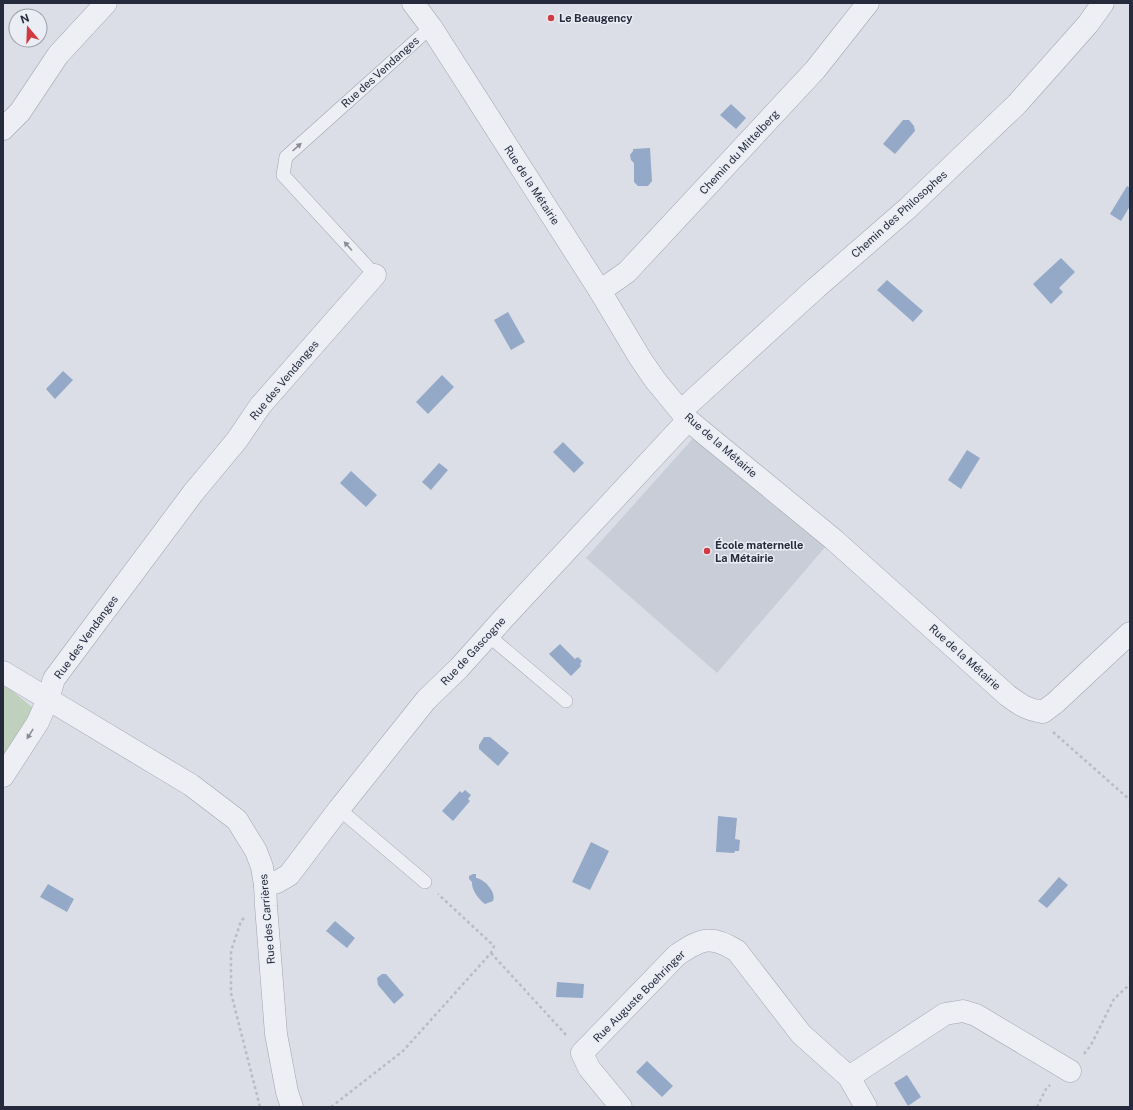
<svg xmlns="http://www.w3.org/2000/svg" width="1133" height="1110" viewBox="0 0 1133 1110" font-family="'Public Sans',sans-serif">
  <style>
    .built { fill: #c9cdd8 }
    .green { fill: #bfd0bc }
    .water { fill: #94a8c8 }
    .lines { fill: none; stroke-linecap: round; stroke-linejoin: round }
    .lane-casing { stroke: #a1a5b0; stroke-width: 14 }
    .street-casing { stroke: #a1a5b0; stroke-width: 23 }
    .path { stroke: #babcc4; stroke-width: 2.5; stroke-dasharray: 3 3; stroke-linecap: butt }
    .lane { stroke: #eeeff4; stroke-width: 13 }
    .street { stroke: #eeeff4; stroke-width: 22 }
    .oneway { fill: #8a8d98 }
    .poi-dot { fill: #d13a41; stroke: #eaedf4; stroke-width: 1.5 }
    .labels { text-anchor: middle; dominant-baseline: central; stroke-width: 3; stroke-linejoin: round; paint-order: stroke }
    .poi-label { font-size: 11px; font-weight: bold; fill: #252b3c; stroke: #eaedf4; text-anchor: start }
    .street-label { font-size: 11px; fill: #252b3c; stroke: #eaedf4 }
  </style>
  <rect width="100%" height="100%" fill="#dbdee6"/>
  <polygon class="built" points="696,435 827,545 717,673 586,558"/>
  <polygon class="green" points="3,683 34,709 3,762"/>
  <g class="water">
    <polygon points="731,104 746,118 736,129 720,115"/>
    <polygon points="903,120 909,120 914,126 915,131 895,154 883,144"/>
    <polygon points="650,148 652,181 648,186 638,186 634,182 634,163 631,160 630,155 633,151 633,149"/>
    <polygon points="1127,186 1130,188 1130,206 1121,221 1110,214"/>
    <polygon points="1061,258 1075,272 1059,288 1063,292 1051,304 1033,284"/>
    <polygon points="887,280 923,311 913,322 877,290"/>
    <polygon points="508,312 525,342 511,350 494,320"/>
    <polygon points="63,371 73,380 55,399 46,389"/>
    <polygon points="442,375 454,387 428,414 416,402"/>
    <polygon points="563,442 584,463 574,473 553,452"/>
    <polygon points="967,450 980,458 961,489 948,480"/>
    <polygon points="439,463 448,470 431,490 422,482"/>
    <polygon points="351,471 377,495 366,507 340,483"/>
    <polygon points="560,644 575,659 578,657 582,661 580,664 581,666 571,676 549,654"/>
    <polygon points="484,737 490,737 509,753 498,766 479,749 479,745"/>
    <polygon points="465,790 471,795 468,799 470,801 453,821 442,811 460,791 462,793"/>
    <polygon points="718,816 737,818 735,839 740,840 739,851 735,851 734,853 716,852"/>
    <polygon points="591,842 609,851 590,890 572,882"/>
    <path d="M473,874H476V878C485,879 497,893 493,901L485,904C479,900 471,889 472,882L469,879V876Z"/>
    <polygon points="1059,877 1068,885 1047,908 1038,901"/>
    <polygon points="48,884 74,899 67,912 40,897"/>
    <polygon points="335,921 355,938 347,948 326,931"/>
    <polygon points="382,974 386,974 404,995 394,1004 378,985 377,978"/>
    <polygon points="557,982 584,984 583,998 556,997"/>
    <polygon points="647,1061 673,1086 662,1097 636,1072"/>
    <polygon points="907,1075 921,1097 908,1106 894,1083"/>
  </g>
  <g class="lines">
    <g class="lane-casing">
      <g id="lane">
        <polyline points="375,275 283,175 286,157 431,27"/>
        <polyline points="489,636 566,701"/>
        <polyline points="339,809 425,882"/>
      </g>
    </g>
    <g class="street-casing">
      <g id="street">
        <path d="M413,3L431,27L600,291L640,358L655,380L688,420L833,539L1007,695C1019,704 1027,710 1043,712L1055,703L1130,633"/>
        <polyline points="3,129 20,112 58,55 106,3"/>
        <polyline points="600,291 627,272 815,70 868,3"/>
        <polyline points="681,411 816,288 908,208 1017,104 1088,24 1103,3"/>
        <polyline points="3,672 191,785 237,820 256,851 262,867 265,885 266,906 276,1034 287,1092 292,1107"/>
        <polyline points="3,776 38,722 48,699 54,679 193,493 237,440 260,406 375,275"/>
        <polyline points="265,885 277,882 289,875 339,809 426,700 459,668 503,619 688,420"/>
        <polyline points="849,1077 945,1014 963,1011 976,1015 1070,1071"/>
        <path d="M621,1107L589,1068L582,1053L677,955C701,939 711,934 737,951L801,1034L849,1077L866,1107"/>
      </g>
    </g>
    <g class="path">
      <polyline points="1053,732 1130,800"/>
      <polyline points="244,918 241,921 231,951 231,993 260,1107"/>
      <polyline points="491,953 568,1037"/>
      <polyline points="1084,1054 1091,1045 1114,999 1130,984"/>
      <polyline points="331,1107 403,1051 491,953 494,946 438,894"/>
      <polyline points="1037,1107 1046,1089 1050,1085"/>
    </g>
    <use href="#lane" class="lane"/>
    <use href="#street" class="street"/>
  </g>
  <defs><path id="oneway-solid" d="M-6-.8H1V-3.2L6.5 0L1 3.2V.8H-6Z"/></defs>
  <g class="oneway">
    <use href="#oneway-solid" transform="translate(297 147) rotate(-42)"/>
    <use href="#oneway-solid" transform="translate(348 246) rotate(-132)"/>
    <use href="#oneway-solid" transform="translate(30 734) rotate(122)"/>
  </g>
  <g class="poi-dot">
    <circle cx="551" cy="18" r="4"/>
    <circle cx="707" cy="551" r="4"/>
  </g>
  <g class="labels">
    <g class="poi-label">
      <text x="559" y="18">Le Beaugency</text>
      <text x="715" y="545">École maternelle<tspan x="715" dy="13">La Métairie</tspan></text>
    </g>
    <g class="street-label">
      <text transform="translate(380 72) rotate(-42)">Rue des Vendanges</text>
      <text transform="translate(739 152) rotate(-47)">Chemin du Mittelberg</text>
      <text transform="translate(532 185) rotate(57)">Rue de la Métairie</text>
      <text transform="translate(899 214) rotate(-42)">Chemin des Philosophes</text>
      <text transform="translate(284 380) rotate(-50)">Rue des Vendanges</text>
      <text transform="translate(721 445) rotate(41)">Rue de la Métairie</text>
      <text transform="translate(86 637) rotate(-54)">Rue des Vendanges</text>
      <text transform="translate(473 651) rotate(-47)">Rue de Gascogne</text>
      <text transform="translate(965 657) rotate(42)">Rue de la Métairie</text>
      <text transform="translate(267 919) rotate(-95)">Rue des Carrières</text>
      <text transform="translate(639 996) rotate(-45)">Rue Auguste Boehringer</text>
    </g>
  </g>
  <rect width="1133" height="1110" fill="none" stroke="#252b3c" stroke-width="8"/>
  <g transform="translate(28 28) rotate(341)"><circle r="19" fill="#eaedf4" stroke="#9b9faa"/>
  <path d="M0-3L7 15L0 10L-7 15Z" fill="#d13a41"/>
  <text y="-6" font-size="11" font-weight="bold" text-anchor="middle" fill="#252b3c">N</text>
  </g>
</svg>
